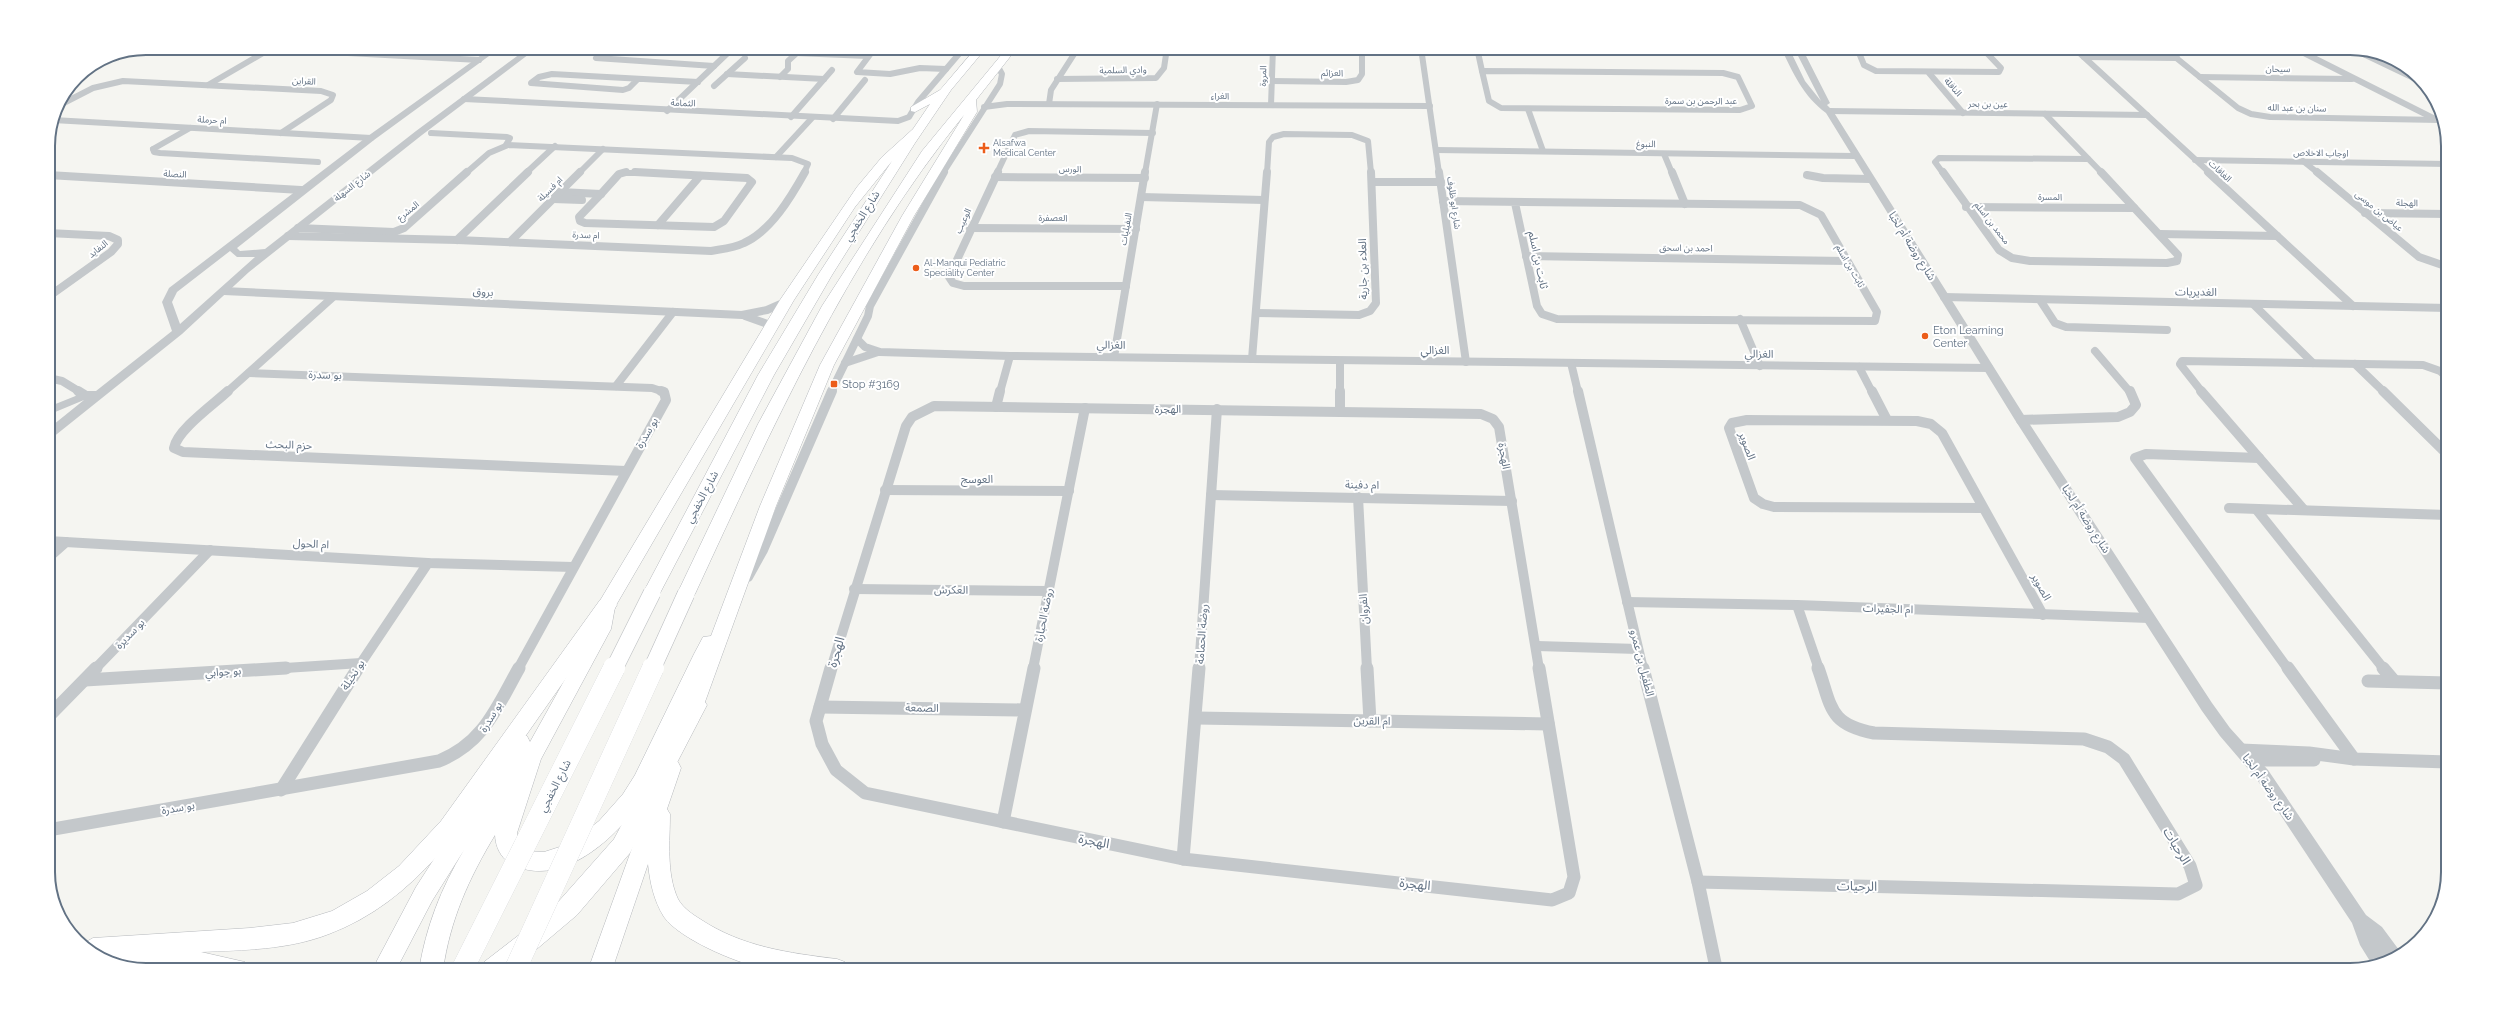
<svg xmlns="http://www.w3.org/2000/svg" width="2496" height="1018" viewBox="0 0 2496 1018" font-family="Raleway,'Noto Sans Arabic',sans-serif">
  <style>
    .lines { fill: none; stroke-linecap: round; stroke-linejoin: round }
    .trunk-casing { stroke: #b6b9bd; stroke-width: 1 }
    .motorway-casing { stroke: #b6b9bd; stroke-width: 1 }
    .minor-far3 { stroke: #c4c8cb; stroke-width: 6 }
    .minor-far2 { stroke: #c4c8cb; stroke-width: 8 }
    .minor-far1 { stroke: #c4c8cb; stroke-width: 10 }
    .minor { stroke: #c4c8cb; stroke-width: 13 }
    .tertiary { fill: #c4c8cb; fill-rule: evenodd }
    .trunk { fill: #fff; fill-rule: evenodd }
    .motorway { fill: #fff; fill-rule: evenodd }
    .trunk-bridge-far1-casing { stroke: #b6b9bd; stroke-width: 18; stroke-linecap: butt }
    .trunk-bridge-casing { stroke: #b6b9bd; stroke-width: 22; stroke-linecap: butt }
    .trunk-bridge-far1 { stroke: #fff; stroke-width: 17 }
    .trunk-bridge { stroke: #fff; stroke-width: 22 }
    .poi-dot { fill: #ec5d1a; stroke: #fff; stroke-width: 1.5 }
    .labels { text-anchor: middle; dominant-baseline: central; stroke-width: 4; stroke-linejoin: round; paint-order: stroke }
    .far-street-label { font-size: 9px; fill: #627284; stroke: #fff }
    .far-poi-label { font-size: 9px; fill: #627284; stroke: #fff; text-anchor: start }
    .street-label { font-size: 11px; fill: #627284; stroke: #fff }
    .poi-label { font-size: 11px; fill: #627284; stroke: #fff; text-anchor: start }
    .near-street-label { font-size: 13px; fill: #627284; stroke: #fff }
    .rim { fill: none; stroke: #627284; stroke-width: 2 }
  </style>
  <rect width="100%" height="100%" fill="#f5f5f1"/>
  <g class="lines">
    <g class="trunk-casing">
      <g id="trunk">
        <path d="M976,48H986L951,90L915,143L832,275L774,375L658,597L652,599L646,597L643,593L758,375L818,275L892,161L855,207L794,300L615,607L611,629L541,759L517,833L519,846L525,851L544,852L569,844L599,821L623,794L635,775L694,654L703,637L711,636L760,506L820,365L902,216L964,115C848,258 772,428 695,594L692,598L686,600L680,598L677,594L758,424L822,306L922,151L1007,48H1017L976,100L977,112L914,216L834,365L776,506L697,724L690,727L683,724L681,720C670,744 661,770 647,792C625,829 572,882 524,869C506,865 496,853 495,835C469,878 450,920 443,970H419C426,927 441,888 464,850L432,901L396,970H372L416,887L513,736L520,734L527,736L530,742L593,629L594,624L589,619L780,300L857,187L882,157L913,129L930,104L915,112L911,111V107L940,90Z"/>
        <path d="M671,760L678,762L681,768L667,809L670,814C670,841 666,873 678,899C683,908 692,914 700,919C742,947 789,953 837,959L845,962L849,970C824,970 797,973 772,970C745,967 680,940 664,917C654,901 650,883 648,864L612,970H588L661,768L664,762Z"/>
      </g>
    </g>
    <g class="motorway-casing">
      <g id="motorway">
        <path d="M607,598L614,600L617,605L614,610C581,657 548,704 515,751C464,825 416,901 329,934C288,950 244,950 201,952L245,962L249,970H146L114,965L84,943L93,938L250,928L293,923L332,911L367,891L399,866L441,821L600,600Z"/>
        <polygon points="696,697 703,699 707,705 630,853 577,915 512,970 480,970 484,962 528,928 559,901 614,839 689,699"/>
      </g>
    </g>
    <g class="minor-far3">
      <polyline points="253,48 479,60"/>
      <polyline points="603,48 596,58 714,66"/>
      <polyline points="768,48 766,51 771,52 868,56"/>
      <polyline points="875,48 857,72 890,74 920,68 946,69"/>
      <polyline points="877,48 961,51"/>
      <polyline points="1421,48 1439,173"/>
      <polyline points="1477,48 1482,71"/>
      <polyline points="1857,48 1864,65 1876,71 1999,72 2001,68 1982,48"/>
      <polyline points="2074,48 2210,173"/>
      <polyline points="2164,48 2238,108 2251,114 2270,117 2440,120"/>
      <polyline points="2294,48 2433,118"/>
      <polyline points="2351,48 2422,82"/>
      <polyline points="2366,55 2382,54"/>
      <polyline points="2084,57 2177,58"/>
      <polygon points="1482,71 1723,73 1738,77 1752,106 1740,110 1501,108 1489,101"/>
      <polyline points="1929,73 1963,113"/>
      <polyline points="727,74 824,79"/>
      <polyline points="780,77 788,69 788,61 799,51"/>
      <polyline points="2200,77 2352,79"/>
      <polyline points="638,79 629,88 623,90 531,83 539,77 552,74 698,82"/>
      <polyline points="1057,79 1156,78 1164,68 1167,48"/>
      <polyline points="1272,81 1346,82 1358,80 1362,74 1362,48"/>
      <polyline points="208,85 270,49"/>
      <polyline points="714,86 745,58"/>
      <polyline points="464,99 898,121 909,117 918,102 964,48"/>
      <polyline points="1049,104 1051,90 1078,48"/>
      <polyline points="1271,105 1273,48"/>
      <polyline points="56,107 93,88 123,81 321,91 333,95 331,100 281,133"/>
      <polyline points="984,107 1007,104 1430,106"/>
      <polyline points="1528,109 1543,151"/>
      <polyline points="667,111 733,48"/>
      <polyline points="1829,111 2147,115"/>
      <polyline points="2045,114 2102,173"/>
      <polyline points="791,117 832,70"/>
      <polyline points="833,119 865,80"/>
      <polyline points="53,120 371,138"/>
      <polyline points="431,133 507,137 510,138 506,145 508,145"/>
      <polyline points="153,149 154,152 160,153 318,162"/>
      <polyline points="153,149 190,128"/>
      <polyline points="1436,150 1855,156"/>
      <polyline points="1664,154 1672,173"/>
      <polyline points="776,157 812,118"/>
      <polyline points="2195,160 2448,164"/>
      <polyline points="2303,161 2318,173"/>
      <polyline points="466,173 489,153 508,145 792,158 808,164 804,173"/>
      <polyline points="526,173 555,146"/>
      <polyline points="579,173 603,149"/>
      <polyline points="622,173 655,173"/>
      <polyline points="943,173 1000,84 1002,74 997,65"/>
      <polyline points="997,173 1015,135 1029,131 1153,133"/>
      <polyline points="1145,173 1157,104"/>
      <polyline points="1267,173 1269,142 1273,137 1284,134 1352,135 1368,141 1371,173"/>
      <polyline points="1943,173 1935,162 1939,158 2088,159"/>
    </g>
    <g class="minor-far2">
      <polyline points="998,172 949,277 953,283 964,286 1126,286"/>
      <polyline points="1439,172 1466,362"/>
      <polyline points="1672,172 1685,204"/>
      <polyline points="1943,172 1999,250 2012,258 2030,261 2167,263 2177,261 2178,255 2101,172"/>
      <polyline points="2208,172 2353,306"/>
      <polyline points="2317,172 2419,257 2448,267"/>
      <polyline points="48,175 301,190"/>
      <polyline points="1807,175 1823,178 1870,179"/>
      <polyline points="995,177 1145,178"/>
      <polyline points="1372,182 1441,182"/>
      <polyline points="560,192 601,194"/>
      <polyline points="601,194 579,217 580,221 585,223 714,227 724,221 752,182 747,178 635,172"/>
      <polyline points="601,194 619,174 626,172"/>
      <polyline points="1141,197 1264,200"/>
      <polyline points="553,199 582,200"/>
      <polyline points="1443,201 1800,205 1821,215 1877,312 1875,321 1557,319 1542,314 1537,306 1515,203"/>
      <polyline points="1966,207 2134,208"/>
      <polyline points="2365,213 2448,214"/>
      <polyline points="658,225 700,176"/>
      <polyline points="298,228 394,232 404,228 467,172"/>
      <polyline points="970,228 1136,229"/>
      <polyline points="48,233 109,236 118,240 118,244 111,252 48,297"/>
      <polyline points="2160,234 2277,236"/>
      <path d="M288,236L457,240L711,251C722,249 734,248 744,243C771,231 791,197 805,172"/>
      <polyline points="457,240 528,172"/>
      <polyline points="510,242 580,172"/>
      <polyline points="1526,256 1846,261"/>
      <polyline points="224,291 742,315 767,310 783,303"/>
      <polyline points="1944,297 2448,308"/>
      <polyline points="2040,300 2055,323 2066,327 2167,330"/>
      <polyline points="2254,305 2313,363"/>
      <polyline points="1256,313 1359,315 1370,311 1376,303 1371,172"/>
      <polyline points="745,316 770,325"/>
      <polyline points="1740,319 1760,366"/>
      <polyline points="857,339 865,347 880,352 1010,356 1989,368"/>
      <polyline points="2095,351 2130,392"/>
      <polyline points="1114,357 1145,172"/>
      <polyline points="1252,359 1267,172"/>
      <polyline points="1340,361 1340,392"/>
      <polyline points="845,363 878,352"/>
      <polyline points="1571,363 1578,392"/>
      <polyline points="2355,364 2384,392"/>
      <polyline points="1859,367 1872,392"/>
      <polyline points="249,373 652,388 664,392"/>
      <polyline points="48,378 62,381 80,392"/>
      <polyline points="616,386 673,312"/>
      <polyline points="227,392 333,297"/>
      <polyline points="831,392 868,316 870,306 944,172"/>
      <polyline points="1000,392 1010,356"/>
      <polyline points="2202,392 2180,364 2182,361 2423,365 2440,371 2448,378"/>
    </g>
    <g class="minor-far1">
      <polyline points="78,391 86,396"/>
      <path d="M228,391C214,404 177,430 174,448L183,452L626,471"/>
      <polyline points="1340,391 1340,411"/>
      <polyline points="1578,391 1643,669"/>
      <polyline points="1872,391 1887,420"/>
      <polyline points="2201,391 2304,510"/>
      <polyline points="2383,391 2448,455"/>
      <polyline points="996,407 1000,391"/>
      <polyline points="2021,420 2118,417 2130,412 2136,405 2130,391"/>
      <polyline points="2259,458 2146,454 2135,458 2288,669"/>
      <polyline points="885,490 1069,491"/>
      <polyline points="1211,495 1512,501"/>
      <polyline points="1358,497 1367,669"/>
      <polyline points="1982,508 1774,507 1763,504 1754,498 1729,428 1732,423 1747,420 1917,421 1931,424 1942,433 2043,615"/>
      <polyline points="2229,508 2448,515"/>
      <polyline points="2256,509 2384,669"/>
      <polyline points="48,541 428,563 573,567"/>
      <polyline points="48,558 66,542"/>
      <polyline points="748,577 763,550 832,391"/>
      <polyline points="854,589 1049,591"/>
      <polyline points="1627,602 1797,605 2149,618"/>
      <polyline points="1797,605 1819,669"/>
      <polyline points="1537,646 1638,649"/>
      <polyline points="95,669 210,550"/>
      <polyline points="270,669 361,663"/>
      <polyline points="357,669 428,563"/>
      <polyline points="518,669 666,400 664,392 661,391"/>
      <polyline points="831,669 906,426 912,417 934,406 1481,414 1493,419 1499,427 1539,669"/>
      <polyline points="1033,669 1085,408"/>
      <polyline points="1199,669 1217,409"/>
    </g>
    <g class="minor">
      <polyline points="831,668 816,721 822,744 836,770 865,793 1183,859 1552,900 1569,893 1574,877 1539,668"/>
      <polyline points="1367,668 1370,721"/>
      <polyline points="1643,668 1698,882 1715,963"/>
      <polyline points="2288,668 2354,759"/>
      <polyline points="2383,668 2394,681"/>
      <polyline points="85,680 286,668"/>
      <polyline points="2368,681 2448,683"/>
      <polyline points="820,707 1025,710"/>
      <polyline points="48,717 96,668"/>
      <polyline points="1196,718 1548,724"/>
      <polyline points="2241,750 2309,753 2354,759 2448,762"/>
      <polyline points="2251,760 2314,760"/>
      <polyline points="281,790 358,668"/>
      <polyline points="1003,822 1034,668"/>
      <path d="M48,830L439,761C484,743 497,707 519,668"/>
      <polyline points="1183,859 1199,668"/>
      <path d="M1698,882L2178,894L2196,885L2190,866L2124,759L2108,747L2084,739L1874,733C1828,724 1832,707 1818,668"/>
    </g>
    <g class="tertiary">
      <path d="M491,48H500L374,140L237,248L240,251L265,249L416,131L528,48H537L422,135L249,272L182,334L52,438L48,439V429L84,400L48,415V407L88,391H96L172,331L162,302L169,288L368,136ZM230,251L237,257H255L180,324L172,302L177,292Z"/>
      <path d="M1781,48H1789L1805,81L1821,101L1794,48H1802L1830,103L1827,105L1833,111L2027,420L2212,703L2230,728L2268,770L2366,915L2382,927L2402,954L2381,965L2373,966L2360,945L2352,923L2256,778L2220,736L2202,711L2015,420L1826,113C1803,96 1793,73 1781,48Z"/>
    </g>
    <use href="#trunk" class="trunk"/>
    <use href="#motorway" class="motorway"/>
    <g class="trunk-bridge-far1-casing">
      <g id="trunk-bridge-far1">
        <polyline points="614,669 652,593"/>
        <polyline points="652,669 686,594"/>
      </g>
    </g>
    <g class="trunk-bridge-casing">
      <g id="trunk-bridge">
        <polyline points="462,970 614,668"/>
        <polyline points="515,970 653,668"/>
      </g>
    </g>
    <use href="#trunk-bridge-far1" class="trunk-bridge-far1"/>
    <use href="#trunk-bridge" class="trunk-bridge"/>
  </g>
  <g class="poi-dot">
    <path d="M982 142h4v4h4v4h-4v4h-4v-4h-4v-4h4z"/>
    <circle cx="916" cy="268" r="4"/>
    <circle cx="1925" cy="336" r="4"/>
    <rect x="830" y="380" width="8" height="8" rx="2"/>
  </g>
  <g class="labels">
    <g class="far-street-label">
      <text transform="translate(2278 69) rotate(1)">سيحان</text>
      <text transform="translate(1123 70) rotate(-1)">وادي السلمية</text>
      <text x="1332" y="73">العزائم</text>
      <text transform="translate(1263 76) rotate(-88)">المروة</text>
      <text transform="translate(304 81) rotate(3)">القراين</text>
      <text transform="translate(1953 87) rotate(49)">النافلة</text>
      <text x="1220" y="96">الغراء</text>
      <text x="1701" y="101">عبد الرحمن بن سمرة</text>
      <text transform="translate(683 103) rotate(2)">الثمامة</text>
      <text transform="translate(1988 104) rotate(1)">عين بن بحر</text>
      <text transform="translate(2297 108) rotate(1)">سنان بن عبد الله</text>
      <text transform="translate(212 120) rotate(3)">ام حرملة</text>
      <text transform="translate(1646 144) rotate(1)">النبوغ</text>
      <text transform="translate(2321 153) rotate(1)">اوجاب الاخلاص</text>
      <text x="1070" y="169">الورس</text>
      <text transform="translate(2220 171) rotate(43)">الغافات</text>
      <text transform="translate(175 174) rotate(3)">النصلة</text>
      <text transform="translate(352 186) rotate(-38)">شارع السهلة</text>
      <text transform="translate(550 189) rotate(-45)">ام فسيلة</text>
      <text x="2050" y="197">المسرة</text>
      <text transform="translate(1454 203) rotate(82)">شارع ابو ظلوف</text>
      <text transform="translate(2407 203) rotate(1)">الهجلة</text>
      <text transform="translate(408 211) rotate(-39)">المشرع</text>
      <text transform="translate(2379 211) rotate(39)">عياض بن موسى</text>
      <text x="1053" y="218">العصفرة</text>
      <text transform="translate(963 221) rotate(-65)">الوعيب</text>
      <text transform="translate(1992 223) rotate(52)">محمد بن اسلم</text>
      <text transform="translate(1126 229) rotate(-80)">النفيليات</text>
      <text transform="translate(586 235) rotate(2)">ام سدرة</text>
      <text transform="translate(1686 248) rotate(1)">احمد بن اسحق</text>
      <text transform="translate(98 249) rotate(-38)">النفايد</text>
      <text transform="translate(1850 266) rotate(60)">ثابت بن اسلم</text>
    </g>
    <g class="far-poi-label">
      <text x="993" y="143">Alsafwa<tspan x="993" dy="10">Medical Center</tspan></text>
      <text x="924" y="263">Al-Manqui Pediatric<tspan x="924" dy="10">Speciality Center</tspan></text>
    </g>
    <g class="street-label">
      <text transform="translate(862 216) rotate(-58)">شارع الخفجي</text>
      <text transform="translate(1912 246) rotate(58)">شارع روضة أم لخبا</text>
      <text transform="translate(1538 260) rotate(78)">ثابت بن اسلم</text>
      <text transform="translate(1363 269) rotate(-91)">العلاء بن جارية</text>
      <text transform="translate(483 292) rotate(3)">بروق</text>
      <text transform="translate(2196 292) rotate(1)">الغديريات</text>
      <text transform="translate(1111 345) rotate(1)">الغزالي</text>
      <text x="1435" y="350">الغزالي</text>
      <text transform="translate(1759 354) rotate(1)">الغزالي</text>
      <text transform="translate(325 375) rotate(2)">بو سدرة</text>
      <text x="1168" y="409">الهجرة</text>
      <text transform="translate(647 433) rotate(-60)">بو سدرة</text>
      <text transform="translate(289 445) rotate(2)">حزم البحث</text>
      <text transform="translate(1747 446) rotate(70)">الصوير</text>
      <text transform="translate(1504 456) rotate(80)">الهجرة</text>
      <text x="977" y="479">العوسج</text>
      <text transform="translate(1362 485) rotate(1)">ام دفينة</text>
      <text transform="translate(702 497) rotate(-62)">شارع الخفجي</text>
      <text transform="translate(2086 519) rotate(57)">شارع روضة أم لخبا</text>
      <text transform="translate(311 544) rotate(3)">ام الحول</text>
      <text transform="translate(2041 587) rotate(61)">الصوير</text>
      <text transform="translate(951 590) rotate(1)">العكرش</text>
      <text transform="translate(1364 609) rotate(-93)">الفروان</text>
      <text transform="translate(1888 609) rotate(2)">ام الجفيرات</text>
      <text transform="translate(1044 615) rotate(-79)">روضة الحبارة</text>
      <text transform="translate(130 634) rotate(-46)">بو سديرة</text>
      <text transform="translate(1202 634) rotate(-86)">روضة الحمامة</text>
      <text transform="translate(1642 663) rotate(76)">الطفيل بن عمرو</text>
      <text transform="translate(223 672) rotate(-4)">بو جوابي</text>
      <text transform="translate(353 675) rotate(-57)">بو نخيلة</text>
      <text transform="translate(922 708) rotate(1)">الصمعة</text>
      <text transform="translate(491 717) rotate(-59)">بو سدرة</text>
      <text transform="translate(1372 721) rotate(1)">ام القرين</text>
      <text transform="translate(555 786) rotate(-63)">شارع الخفجي</text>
      <text transform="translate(2268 787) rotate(54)">شارع روضة أم لخبا</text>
      <text transform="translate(178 808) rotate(-10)">بو سدرة</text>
    </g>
    <g class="poi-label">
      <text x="1933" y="330">Eton Learning<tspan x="1933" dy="13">Center</tspan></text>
      <text x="842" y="384">Stop #3169</text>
    </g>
    <g class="near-street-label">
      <text transform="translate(836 652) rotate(-74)">الهجرة</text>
      <text transform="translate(1094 841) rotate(11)">الهجرة</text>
      <text transform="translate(2177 846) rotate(59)">الرحيات</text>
      <text transform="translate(1415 884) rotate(6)">الهجرة</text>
      <text transform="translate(1857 886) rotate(1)">الرحيات</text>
    </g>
  </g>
  <path d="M0 0H2496V1018H0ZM146 55H2350A91 91 0 0 1 2441 146V872A91 91 0 0 1 2350 963H146A91 91 0 0 1 55 872V146A91 91 0 0 1 146 55Z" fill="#fff" fill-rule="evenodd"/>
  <path class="rim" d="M146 55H2350A91 91 0 0 1 2441 146V872A91 91 0 0 1 2350 963H146A91 91 0 0 1 55 872V146A91 91 0 0 1 146 55Z"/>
</svg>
